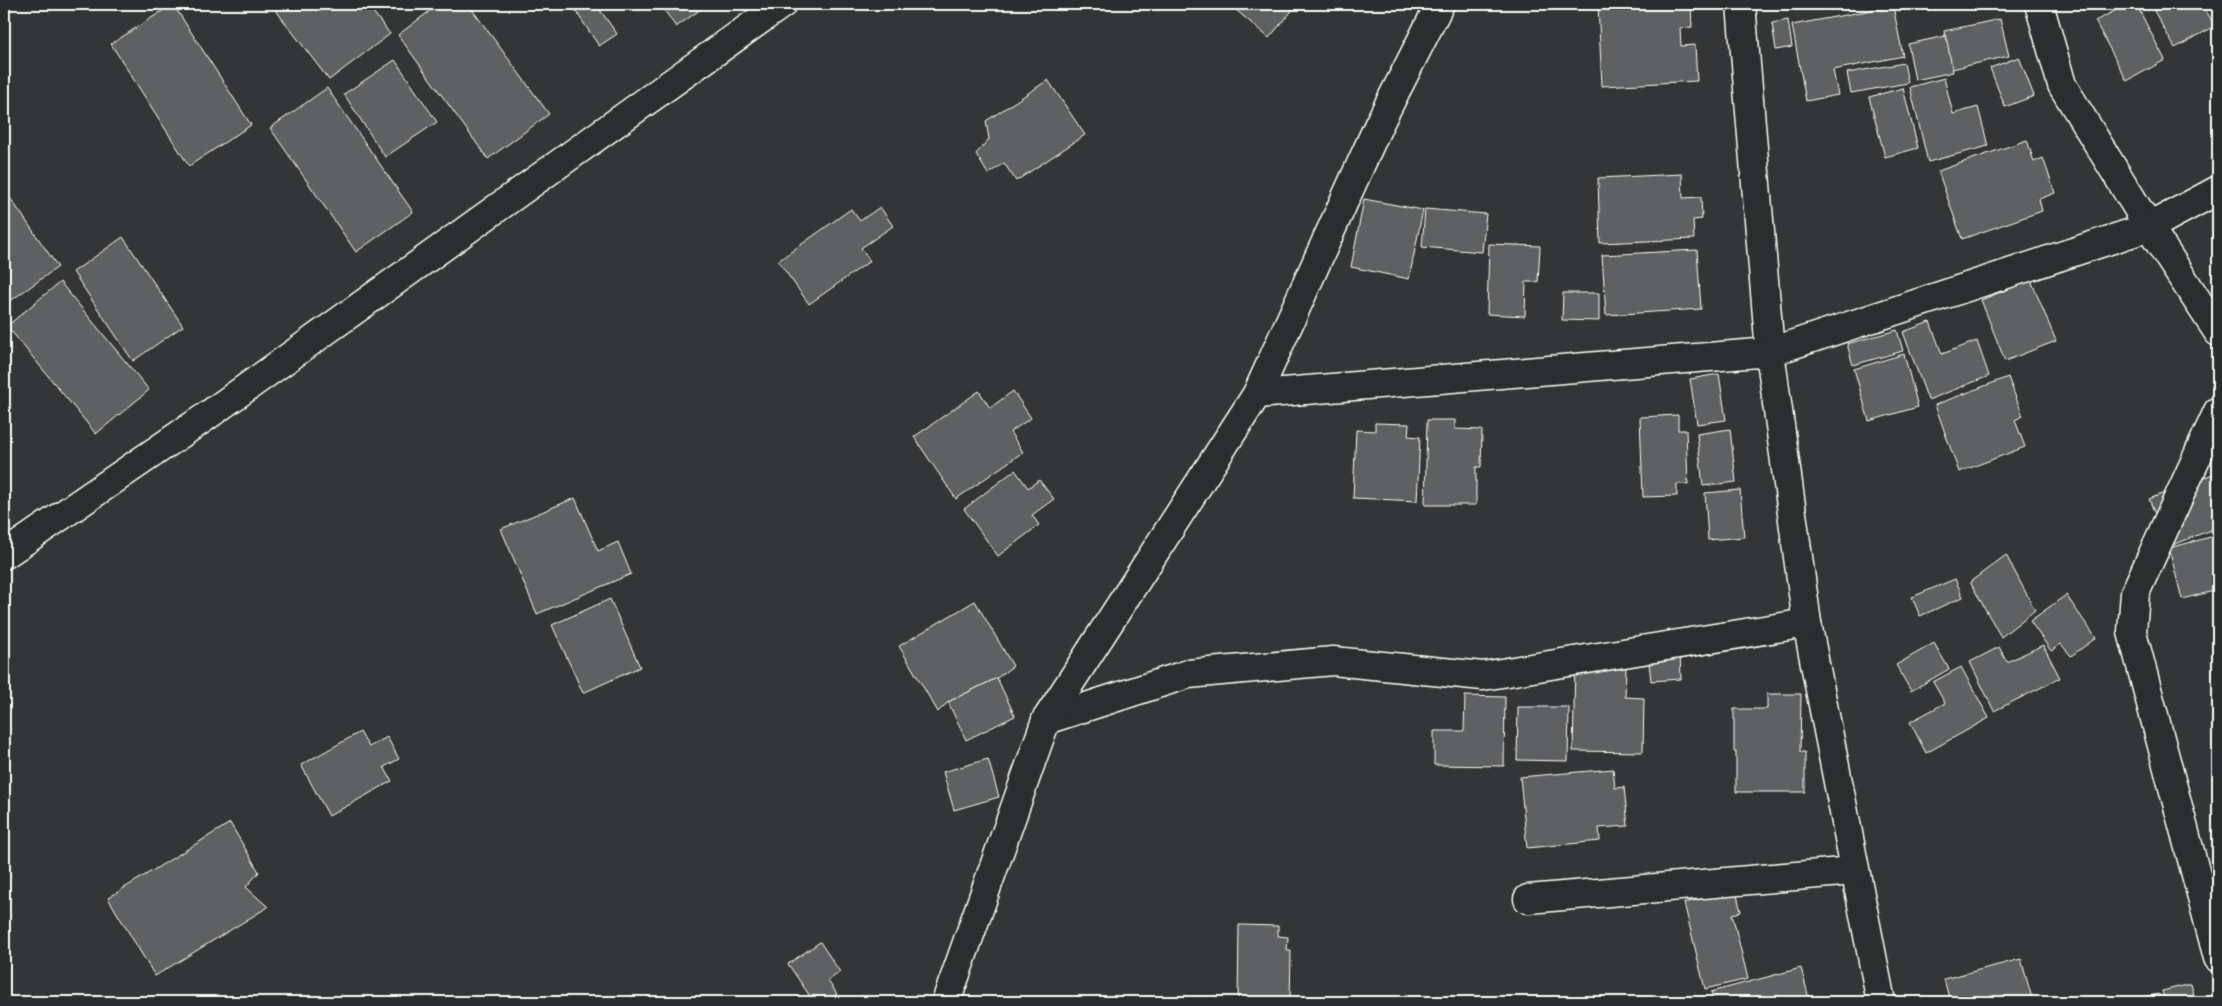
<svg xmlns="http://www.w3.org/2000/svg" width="2222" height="1006" viewBox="0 0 2222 1006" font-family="Sriracha,sans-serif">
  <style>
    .building { fill: #5f6162; stroke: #fff }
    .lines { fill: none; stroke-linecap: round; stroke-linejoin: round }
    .street-casing { stroke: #fff; stroke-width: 31 }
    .street { stroke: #2a2d2e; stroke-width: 28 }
  </style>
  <rect width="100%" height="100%" fill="#333536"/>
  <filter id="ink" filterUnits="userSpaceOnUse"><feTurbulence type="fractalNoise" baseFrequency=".02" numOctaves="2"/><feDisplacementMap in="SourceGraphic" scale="10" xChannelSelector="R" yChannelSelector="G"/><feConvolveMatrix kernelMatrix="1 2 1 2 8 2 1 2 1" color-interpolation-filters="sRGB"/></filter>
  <g filter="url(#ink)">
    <g class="building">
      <polygon points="173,4 251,125 189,166 111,44"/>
      <polygon points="271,4 367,4 390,34 329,80"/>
      <polygon points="439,4 468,4 549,114 488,159 398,35"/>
      <polygon points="571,4 602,4 598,7 617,34 599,46"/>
      <polygon points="660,4 708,4 676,27"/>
      <polygon points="1229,4 1293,4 1296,6 1269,38"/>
      <polygon points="1691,4 1692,27 1680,28 1681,46 1695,45 1697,81 1602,86 1598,5"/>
      <polygon points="2128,4 2136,4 2165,60 2127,81 2095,21"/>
      <polygon points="2150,4 2202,4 2215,26 2175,48"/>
      <polygon points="1893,6 1903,56 1833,70 1838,95 1806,101 1792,25"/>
      <polygon points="2000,19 2009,56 1952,69 1944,31"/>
      <polygon points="1788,20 1792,47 1776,50 1772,23"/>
      <polygon points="1946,36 1953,72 1915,80 1908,44"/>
      <polygon points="2019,57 2034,96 2005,107 1990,68"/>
      <polygon points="395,60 437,122 385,157 344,94"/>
      <polygon points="1904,63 1908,83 1851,93 1847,73"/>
      <polygon points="1944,78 1953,114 1978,107 1988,146 1928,162 1910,87"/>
      <polygon points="1048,80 1085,135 1016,181 1004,163 988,174 976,154 989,139 986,121"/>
      <polygon points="327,88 413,212 356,252 270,128"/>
      <polygon points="1903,88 1918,148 1885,157 1869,97"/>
      <polygon points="2027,140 2034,162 2043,158 2055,193 2039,199 2042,211 1962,239 1938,171"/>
      <polygon points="1682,174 1683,198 1701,197 1702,219 1693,220 1694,239 1600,243 1598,178"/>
      <polygon points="4,189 58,267 6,304 4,300"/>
      <polygon points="1364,199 1423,210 1409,279 1351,267"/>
      <polygon points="880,207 893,226 861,248 870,261 809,304 778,261 851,209 860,221"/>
      <polygon points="1425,209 1486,214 1482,252 1422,247"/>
      <polygon points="123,237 183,326 133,361 73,272"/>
      <polygon points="1489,244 1540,246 1538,282 1526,282 1525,316 1487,314"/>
      <polygon points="1697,250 1701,309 1606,315 1602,255"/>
      <polygon points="2031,280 2056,341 2005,361 1981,300"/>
      <polygon points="60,282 149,390 96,434 7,326"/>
      <polygon points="1563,293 1599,293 1599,321 1562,320"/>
      <polygon points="1930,322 1942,354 1977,341 1989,376 1928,400 1903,332"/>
      <polygon points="1897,330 1903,351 1853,365 1847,344"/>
      <polygon points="1904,354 1918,407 1869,421 1854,369"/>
      <polygon points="1719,374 1726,420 1697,424 1690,379"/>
      <polygon points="2008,377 2023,416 2015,420 2025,447 1959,472 1935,405"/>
      <polygon points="979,391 990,408 1013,391 1031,418 1010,432 1023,452 956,499 914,437"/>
      <polygon points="1678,415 1678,430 1686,430 1688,484 1677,484 1677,496 1643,497 1640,417"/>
      <polygon points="1427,420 1455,420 1455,429 1482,430 1481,467 1476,467 1476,505 1425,505"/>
      <polygon points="1375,423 1409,424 1408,436 1420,437 1417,501 1353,498 1356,430 1375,431"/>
      <polygon points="1730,429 1736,482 1703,486 1697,434"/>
      <polygon points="1015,470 1028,488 1039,480 1054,499 1032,515 1039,525 998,556 964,509"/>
      <polygon points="2218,472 2218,527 2168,547 2149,499"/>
      <polygon points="1740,490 1744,537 1708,540 1705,493"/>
      <polygon points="575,498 598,551 618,542 631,574 537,614 501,529"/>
      <polygon points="2218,535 2218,590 2182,599 2169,548"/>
      <polygon points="2006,555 2035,610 2001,637 1970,582"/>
      <polygon points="1955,579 1963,597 1920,616 1912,597"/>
      <polygon points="2066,595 2096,638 2071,656 2061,644 2051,651 2030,621"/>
      <polygon points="610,599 640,667 583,693 552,625"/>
      <polygon points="975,601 1013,666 997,678 948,702 938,712 899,646"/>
      <polygon points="1934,643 1949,669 1911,691 1896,665"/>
      <polygon points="2043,645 2060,678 1994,711 1970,662 1999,647 2007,662"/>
      <polygon points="1680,652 1681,679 1651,681 1648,654"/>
      <polygon points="1575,666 1626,667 1625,697 1644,698 1643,752 1573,751"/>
      <polygon points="1961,667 1989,718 1926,753 1910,722 1945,703 1933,682"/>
      <polygon points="997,678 1015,716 966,740 948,702"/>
      <polygon points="1767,694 1801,694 1800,752 1805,752 1805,792 1736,792 1736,752 1734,752 1734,709 1767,709"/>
      <polygon points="1465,696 1505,697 1504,766 1434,765 1434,731 1464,731"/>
      <polygon points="1518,707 1569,707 1568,761 1517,760"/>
      <polygon points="360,732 369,747 387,737 399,759 384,767 392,781 329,816 301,765"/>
      <polygon points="988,759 999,797 954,810 943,772"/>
      <polygon points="1613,769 1615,788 1624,787 1628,826 1599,828 1600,841 1527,848 1520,777"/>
      <polygon points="230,823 259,872 246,887 268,907 155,976 108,898"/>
      <polygon points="1736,891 1741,912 1732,914 1748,979 1705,989 1684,903"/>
      <polygon points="1239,925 1278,926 1278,936 1288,937 1287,951 1291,951 1290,1002 1238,1002"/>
      <polygon points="820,942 840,972 828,981 837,994 826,1002 814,1002 788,964"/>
      <polygon points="2021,959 2033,1002 1950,1002 1944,979"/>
      <polygon points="1801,968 1810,1002 1714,1002 1711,992"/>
      <polygon points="2191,984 2196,1002 2165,1002 2162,991"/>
      <polygon points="2159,994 2161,1002 2116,1002"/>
    </g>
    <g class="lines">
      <g class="street-casing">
        <g id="street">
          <polyline points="1741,4 1770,352 1807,623 1881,1002"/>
          <polyline points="2039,4 2062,85 2149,227 2218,332"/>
          <polyline points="1257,394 1770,352 2149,227 2218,190"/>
          <polyline points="2218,411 2135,593 2132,632 2218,958"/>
          <polyline points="4,555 204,418 782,4"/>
          <polyline points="1046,720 1188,674 1333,661 1483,676 1807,623"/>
          <polyline points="1528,899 1854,871"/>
          <polyline points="946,1002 1046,720 1257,394 1379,124 1440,4"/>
        </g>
      </g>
      <use href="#street" class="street"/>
    </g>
  </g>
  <rect width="2222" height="1006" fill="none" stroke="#2a2d2e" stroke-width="20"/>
  <rect x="10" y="10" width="2202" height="986" fill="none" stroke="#fff" stroke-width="2" filter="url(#ink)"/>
</svg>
